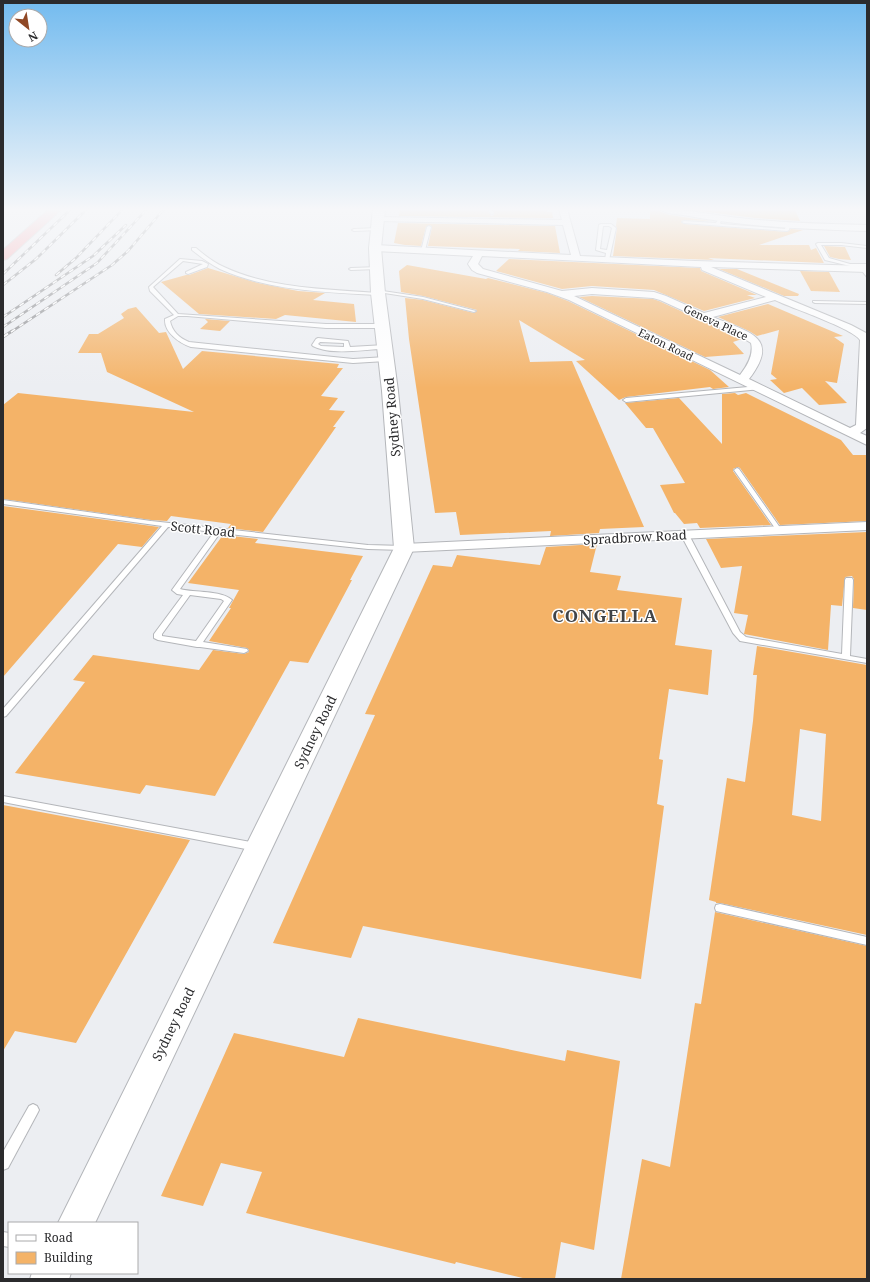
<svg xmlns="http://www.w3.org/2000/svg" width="870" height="1282" viewBox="0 0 870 1282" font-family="'Noto Serif',serif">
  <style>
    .building { fill: #f4b368; fill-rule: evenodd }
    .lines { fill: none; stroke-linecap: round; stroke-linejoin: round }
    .service-casing { stroke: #b4b6ba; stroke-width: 2 }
    .minor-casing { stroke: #b4b6ba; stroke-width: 2 }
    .secondary-casing { stroke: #b4b6ba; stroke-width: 2 }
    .motorway-casing { stroke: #cccccd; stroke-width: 2 }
    .service { fill: #fff; fill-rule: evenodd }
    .minor { fill: #fff; fill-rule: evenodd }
    .secondary { fill: #fff; fill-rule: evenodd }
    .motorway { fill: #faa6ac; fill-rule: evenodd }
    .rail-far1-casing { stroke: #8e8f92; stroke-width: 2.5 }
    .rail-casing { stroke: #8e8f92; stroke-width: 3 }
    .rail-far1 { stroke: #fff; stroke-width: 1.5; stroke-dasharray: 5; stroke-linecap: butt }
    .rail { stroke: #fff; stroke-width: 2; stroke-dasharray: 6; stroke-linecap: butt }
    .labels { text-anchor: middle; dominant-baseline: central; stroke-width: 3; stroke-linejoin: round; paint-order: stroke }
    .far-street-label { font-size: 11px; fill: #2b2b2d; stroke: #fff }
    .street-label { font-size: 13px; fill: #2b2b2d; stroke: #fff }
    .district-label { font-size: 17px; font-weight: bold; letter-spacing: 1px; fill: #424447; stroke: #fff }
  </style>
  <rect width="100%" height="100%" fill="#eceef2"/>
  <g class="building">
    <polygon points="400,209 487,209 491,216 494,215 494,209 546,209 547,212 552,212 553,218 399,216"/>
    <polygon points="650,209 659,209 661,212 670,215 710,221 684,220 681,221 684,224 787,232 791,229 803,230 759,245 809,245 811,250 816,248 824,263 708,258 714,260 613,256 617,228 616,226 617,218 650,219"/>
    <polygon points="684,209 779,209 795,210 800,221 755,218"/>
    <polygon points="398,223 555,226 560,253 518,251 520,249 428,246 432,227 430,225 426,227 421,246 405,245 394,243"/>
    <polygon points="824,246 845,247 851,260 839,259 830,257"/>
    <polygon points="509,259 700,268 701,271 757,295 747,295 755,298 704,311 654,290 592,286 562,289 496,271"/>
    <polygon points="407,265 486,279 488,278 547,293 568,301 710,370 729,387 713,389 710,387 626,397 619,400 576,361 585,360 519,320 530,362 572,361 644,527 600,529 599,533 550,536 551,531 460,535 456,512 435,513 409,339 405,298 423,300 474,313 477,310 423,296 401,292 399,271"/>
    <polygon points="208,268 258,283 298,291 325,293 313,300 354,304 356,322 285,315 276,319 199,314 161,282 186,275 189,275"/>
    <polygon points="719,269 737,269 799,294 798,296 784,296"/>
    <polygon points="800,271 829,272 840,292 811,291"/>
    <polygon points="592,296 653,299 659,301 742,339 733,342 744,354 705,357 579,297"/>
    <polygon points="768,304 843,336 834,337 844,344 837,383 825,381 847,403 819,405 802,388 784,393 770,380 777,379 771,374 779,330 757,336 749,331 718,317"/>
    <polygon points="136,307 159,333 166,332 183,369 202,351 339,364 337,368 343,368 321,396 338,398 329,410 345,411 333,427 336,427 263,532 228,528 231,524 171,516 167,521 151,520 3,499 3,405 18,393 194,412 107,372 101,353 78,353 89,334 98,334 124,318 121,314 128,309"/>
    <polygon points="205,319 230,321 220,331 200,329 208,322"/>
    <polygon points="735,393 738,395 746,393 841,440 853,455 867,455 867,521 780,525 740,468 738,467 733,469 733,471 771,525 700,528 697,523 684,524 675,513 674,513 660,485 685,483 653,428 646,428 625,403 679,398 722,444 722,394"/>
    <polygon points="3,506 159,527 142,547 118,544 3,677"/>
    <polygon points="867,532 867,610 853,608 854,579 852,576 845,577 842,606 831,605 828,650 744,634 748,615 734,613 742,566 721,568 706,539"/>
    <polygon points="223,535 258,539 255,543 363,556 350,580 352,580 308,663 290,661 215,796 146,785 140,794 15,773 85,682 73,680 93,655 199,670 213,650 244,654 249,652 249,650 247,648 209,641 231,608 229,608 239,590 188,583"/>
    <polygon points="597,544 590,572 621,576 617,590 682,598 675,645 712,650 708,695 669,689 659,759 663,760 657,804 664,806 641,979 363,926 351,958 273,943 375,715 365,714 433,565 452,567 457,555 540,565 546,547"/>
    <path d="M757,646L867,665V935L720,903H716V902L709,900L727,778L745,782L753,721L757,675H753ZM800,729L826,734L821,821L792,815Z"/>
    <polygon points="3,805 190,840 76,1043 15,1031 3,1051"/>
    <polygon points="715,912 867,946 867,1279 621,1279 642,1159 670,1167 695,1003 701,1004"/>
    <polygon points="358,1018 565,1061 567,1050 620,1061 594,1250 561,1242 555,1279 527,1279 456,1262 455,1264 246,1213 262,1172 221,1163 203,1206 161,1196 234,1033 344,1057"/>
  </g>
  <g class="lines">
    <g class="service-casing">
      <g id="service">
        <polygon points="488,209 492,209 493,214 491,214"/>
        <polygon points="719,218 722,219 720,223 721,224 785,229 787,224 790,225 789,230 787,231 684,223 682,222 684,221 716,223"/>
        <path d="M601,224H611L616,228L609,260L607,261L605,260L606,253L596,250L599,225ZM603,226H609L612,228L607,250L600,249Z"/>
        <polygon points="429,226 431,227 425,250 421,251 427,227"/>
        <polygon points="377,228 378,228 378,230 354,231 352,230 354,229"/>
        <polygon points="818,243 841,243 867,246 867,248 841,245 821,245 829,258 850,264 867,264 867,266 862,266 867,273 867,277 858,266 850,266 825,260 816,244"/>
        <path d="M192,248H196C204,255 213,262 224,267C271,289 327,289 378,293L380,294L378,295C326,292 269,291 220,269C210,264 201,257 192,250Z"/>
        <path d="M180,259L202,261L208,264L207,267L188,274L186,273V272L203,264L183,261L153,287L178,314L326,324H382L385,326L382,328H326L187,316H178L170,321C172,331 179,338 189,342L353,359L386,357L389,359L386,361L353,363L191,347C179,343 164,332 165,319L174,315L150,291L149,287Z"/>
        <polygon points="379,267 379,268 377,269 351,270 349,269 351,268"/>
        <polygon points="376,290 423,297 476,311 474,312 423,299 378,292 376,292"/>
        <polygon points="813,301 867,302 867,304 815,303 813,302"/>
        <path d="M318,338L348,341L350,347L385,345L388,347L385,349C364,349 332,356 313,346L312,345L316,339ZM320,342L344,343V347L321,346L318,344Z"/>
        <polygon points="759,386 761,387 761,389 626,402 623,400 626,398"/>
        <polygon points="737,468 739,469 781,529 782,530 781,531 777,531 734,470"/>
        <path d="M3,500L151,521L368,545L404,546L408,548L404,550L368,549L220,533L180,589C195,593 221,590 232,600L203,642L247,649L248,651L244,653L200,647H197L158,640L154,638V634L183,595L177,594L172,590L214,532L168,527L6,716L3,717V709L162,526L3,504ZM190,595L221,599L224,601L196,641L162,636V634Z"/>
        <polygon points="685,533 689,535 740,632 746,637 842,654 845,580 846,578 852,578 853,580 850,656 867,659 867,663 740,641 733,633 681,535"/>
        <polygon points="3,796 256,843 260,844 261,847 260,850 256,851 3,802"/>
        <polygon points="720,904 867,937 867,945 716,911 715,908 716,905"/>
        <polygon points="33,1104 37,1106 39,1110 37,1114 8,1168 3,1170 3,1152 29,1106"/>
        <polygon points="3,1232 9,1233 9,1247 3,1246"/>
      </g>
    </g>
    <g class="minor-casing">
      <g id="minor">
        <path d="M559,209H567L580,256L695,261L867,266V272L711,267L851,325L866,333L867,335V428L860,433L867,436V445L569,300L547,292L477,273L472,270L468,264L473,256L375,251L371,248L375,245L571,255L563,225L378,221L374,219L378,217L562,220ZM482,256L701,267L702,270L766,297L704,313L666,296L654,292L592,288L562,291L483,269L478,264ZM592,294L653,298L660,300L743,338L751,343C754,355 747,366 740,375L574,296ZM775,300C789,307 854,329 860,340L856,425L850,428L749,379C782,336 747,332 713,317Z"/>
        <path d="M660,209C686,209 713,215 739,218C781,223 824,224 867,225V231C806,229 744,227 683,215C676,214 665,214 660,209Z"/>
        <polygon points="867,522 867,530 404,552 399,551 397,548 399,545 404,544"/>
      </g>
    </g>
    <g class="secondary-casing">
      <g id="secondary">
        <polygon points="373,209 385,209 381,248 385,293 398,391 414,548 95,1223 58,1223 394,548 382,391 371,293 369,248"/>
        <polygon points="32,1273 71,1273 69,1279 30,1279"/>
      </g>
    </g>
    <g class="motorway-casing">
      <polygon id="motorway" points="49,209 62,209 7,259 3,260 3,250"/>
    </g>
    <use href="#service" class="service"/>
    <use href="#minor" class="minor"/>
    <use href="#secondary" class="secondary"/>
    <use href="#motorway" class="motorway"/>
    <g class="rail-far1-casing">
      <g id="rail-far1">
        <polyline points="3,274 71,209"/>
        <polyline points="56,275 76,258 123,209"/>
        <polyline points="3,285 36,259 87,209"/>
        <polyline points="3,317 93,256 126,225"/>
        <polyline points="3,327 97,263 147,209"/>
        <polyline points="11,332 112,265 128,251 164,209"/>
      </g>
    </g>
    <g class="rail-casing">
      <polyline id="rail" points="3,337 12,331"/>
    </g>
    <use href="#rail-far1" class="rail-far1"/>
    <use href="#rail" class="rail"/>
  </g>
  <linearGradient id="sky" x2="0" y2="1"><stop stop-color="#73bbef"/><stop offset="0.54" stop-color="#f6f7f9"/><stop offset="1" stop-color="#f6f7f9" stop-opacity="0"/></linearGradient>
  <rect width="870" height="388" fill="url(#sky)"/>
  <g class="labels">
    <g class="far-street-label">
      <text transform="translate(716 322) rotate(25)">Geneva Place</text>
      <text transform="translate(666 344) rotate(26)">Eaton Road</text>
    </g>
    <g class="street-label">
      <text transform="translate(392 417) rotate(-95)">Sydney Road</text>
      <text transform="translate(203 529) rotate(6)">Scott Road</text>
      <text transform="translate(635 537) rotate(-3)">Spradbrow Road</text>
      <text transform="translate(315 732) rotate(-64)">Sydney Road</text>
      <text transform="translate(173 1024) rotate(-64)">Sydney Road</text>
    </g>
    <g class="district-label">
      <text x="605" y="615">CONGELLA</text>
    </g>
  </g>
  <rect width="870" height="1282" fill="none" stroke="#2b2b2d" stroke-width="8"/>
  <rect x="8" y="1222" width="130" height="52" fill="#ffffff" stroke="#aaaaab"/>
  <rect x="16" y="1235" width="20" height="6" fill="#ffffff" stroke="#aaaaab"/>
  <text x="44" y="1242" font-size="12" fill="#2b2b2d">Road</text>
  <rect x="16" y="1252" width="20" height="12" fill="#f4b368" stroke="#aaaaab"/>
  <text x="44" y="1262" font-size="12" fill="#2b2b2d">Building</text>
  <g transform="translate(28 28) rotate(150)"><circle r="19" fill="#ffffff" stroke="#aaaaab"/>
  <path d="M0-3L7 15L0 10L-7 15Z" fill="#904825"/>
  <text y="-6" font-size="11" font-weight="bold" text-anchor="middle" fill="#2b2b2d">N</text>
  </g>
</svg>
